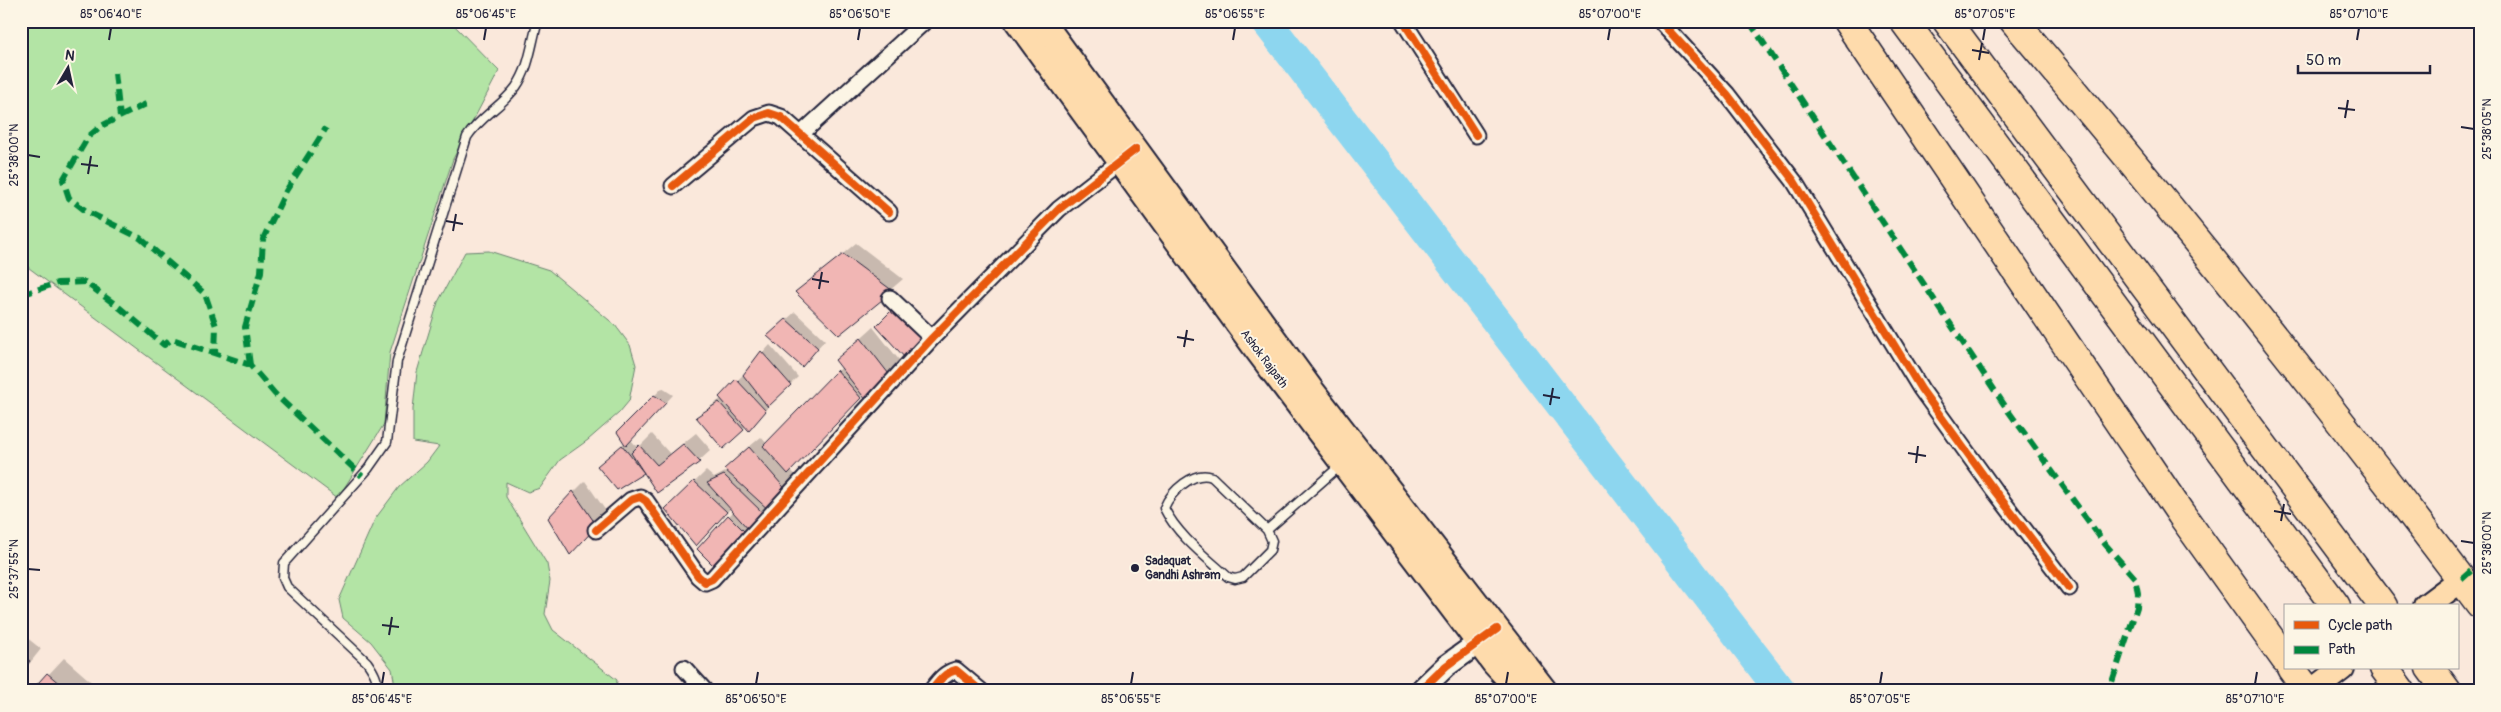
<svg xmlns="http://www.w3.org/2000/svg" width="2501" height="712" viewBox="0 0 2501 712" font-family="Pangolin,sans-serif">
  <style>
    .green { fill: #b3e4a5; stroke: #6a8370 }
    .shadow { fill: #0003 }
    .lines { fill: none; stroke-linecap: round; stroke-linejoin: round }
    .river { stroke: #8dd6ef; stroke-width: 31 }
    .building { fill: #f1b6b4; stroke: #22223b }
    .lane-casing { stroke: #22223b; stroke-width: 11 }
    .street-casing { stroke: #22223b; stroke-width: 19 }
    .secondary-casing { stroke: #22223b; stroke-width: 25 }
    .primary-casing { stroke: #22223b; stroke-width: 28 }
    .highway-casing { stroke: #22223b; stroke-width: 31 }
    .lane { stroke: #fcf5e5; stroke-width: 8 }
    .street { stroke: #fcf5e5; stroke-width: 15 }
    .secondary { stroke: #fcf5e5; stroke-width: 21 }
    .primary { stroke: #fedbac; stroke-width: 24 }
    .highway { stroke: #fedbac; stroke-width: 28 }
    .quiet { stroke: #00873e; stroke-width: 6; stroke-dasharray: 12 6; stroke-linecap: butt }
    .cycleway-casing { stroke: #fcf5e5; stroke-width: 11 }
    .cycleway { stroke: #e8590c; stroke-width: 8 }
    .ticks { fill: none; stroke: #22223b; stroke-width: 2 }
    .poi-dot { fill: #22223b; stroke: #fcf5e5; stroke-width: 2 }
    .labels { text-anchor: middle; dominant-baseline: central; stroke-width: 4; stroke-linejoin: round; paint-order: stroke }
    .street-label { font-size: 12px; fill: #22223b; stroke: #fcf5e5 }
    .poi-label { font-size: 12px; font-weight: bold; fill: #22223b; stroke: #fcf5e5; text-anchor: start }
    .neatline { fill: none; stroke: #22223b; stroke-width: 2 }
    .ticks-label { font-size: 12px; text-anchor: middle; fill: #22223b }
  </style>
  <rect width="100%" height="100%" fill="#fae8db"/>
  <filter id="ink" filterUnits="userSpaceOnUse"><feTurbulence type="fractalNoise" baseFrequency=".02" numOctaves="2"/><feDisplacementMap in="SourceGraphic" scale="10" xChannelSelector="R" yChannelSelector="G"/><feConvolveMatrix kernelMatrix="1 2 1 2 8 2 1 2 1" color-interpolation-filters="sRGB"/></filter>
  <g filter="url(#ink)">
    <g class="green">
      <polygon points="21,21 450,21 499,71 453,159 390,352 384,424 338,498 21,262"/>
      <polygon points="489,251 549,270 615,325 630,345 636,365 629,401 619,413 588,440 560,460 540,488 528,492 506,482 506,497 547,564 550,581 545,614 553,630 617,680 616,691 396,691 392,669 371,642 343,618 339,600 375,519 399,487 427,462 439,446 413,442 413,409 417,372 438,302 465,252"/>
    </g>
    <g class="shadow">
      <polygon points="856,243 903,279 839,334 797,292"/>
      <polygon points="795,312 825,340 802,365 777,328"/>
      <polygon points="873,327 903,365 863,395 790,469 799,479 725,561 729,516 734,511 731,508 697,544 666,510 706,471 714,478 727,471 737,457 761,437 767,444 842,367 836,360"/>
      <polygon points="770,345 798,377 772,402 756,422 746,426 724,447 697,417 722,398 720,397 745,373"/>
      <polygon points="662,388 673,395 631,440 638,448 652,434 670,454 696,433 711,450 699,461 643,472 607,459 625,442 619,432"/>
      <polygon points="585,481 608,514 582,542 574,492"/>
      <polygon points="21,633 41,649 21,674"/>
      <polygon points="64,658 96,686 92,691 33,691"/>
    </g>
    <g class="lines">
      <polyline class="river" points="1266,21 1781,691"/>
    </g>
    <g class="building">
      <polygon points="843,254 893,291 839,335 795,292"/>
      <polygon points="894,308 928,339 906,359 876,326"/>
      <polygon points="786,319 818,348 802,367 767,336"/>
      <polygon points="861,338 892,378 866,400 835,360"/>
      <polygon points="761,351 791,385 768,407 743,375"/>
      <polygon points="837,370 861,398 788,474 763,446"/>
      <polygon points="736,379 766,411 749,431 719,397"/>
      <polygon points="654,395 666,403 626,446 617,432"/>
      <polygon points="719,402 744,430 723,449 696,417"/>
      <polygon points="683,444 700,462 657,493 631,453 639,445 657,465"/>
      <polygon points="622,445 644,473 617,490 597,466"/>
      <polygon points="749,447 788,492 771,512 724,469"/>
      <polygon points="724,475 766,516 750,531 707,483"/>
      <polygon points="694,481 727,512 696,546 665,509"/>
      <polygon points="573,491 597,526 570,555 548,518"/>
      <polygon points="728,515 748,535 718,570 697,549"/>
      <polygon points="21,654 30,661 21,672"/>
      <polygon points="47,673 68,691 31,691"/>
    </g>
    <g class="lines">
      <g class="lane-casing">
        <g id="lane">
          <path d="M1267,530L1212,477C1194,470 1171,491 1164,508C1177,535 1206,557 1228,577L1235,579L1243,577L1270,550L1272,541L1267,530L1342,464"/>
          <path d="M378,691C378,679 374,672 367,662L287,587L283,578L284,563L368,469L387,442L397,361L467,137C480,117 502,106 516,87C530,67 531,44 538,21"/>
        </g>
      </g>
      <g class="street-casing">
        <g id="street">
          <polyline points="1403,21 1476,135"/>
          <polyline points="1660,21 1727,94 1794,181 1921,389 1994,490 2069,588"/>
          <polyline points="801,134 925,21"/>
          <polyline points="673,186 754,118 769,113 781,117 889,212"/>
          <polyline points="890,298 932,338"/>
          <polyline points="596,530 631,500 640,497 646,501 698,576 705,582 712,579 932,338 1059,209 1127,156"/>
          <polyline points="684,668 705,691"/>
          <path d="M931,691C939,681 944,673 956,670L981,691"/>
        </g>
      </g>
      <g class="secondary-casing">
        <polyline id="secondary" points="1420,691 1446,666 1492,633"/>
      </g>
      <g class="primary-casing">
        <g id="primary">
          <polyline points="1017,21 1257,350 1494,663 1520,691"/>
          <polyline points="1042,21 1310,388 1545,691"/>
          <polyline points="2426,606 2462,579"/>
          <polyline points="2312,691 2342,668"/>
        </g>
      </g>
      <g class="highway-casing">
        <g id="highway">
          <polyline points="1847,21 2181,514 2285,659"/>
          <polyline points="1904,21 2336,606"/>
          <polyline points="1947,21 2383,606"/>
          <path d="M2014,21C2175,210 2330,405 2480,604"/>
          <polyline points="2291,668 2308,691"/>
          <polyline points="2384,668 2401,691"/>
          <polyline points="2430,668 2447,691"/>
        </g>
      </g>
      <use href="#lane" class="lane"/>
      <use href="#street" class="street"/>
      <use href="#secondary" class="secondary"/>
      <use href="#primary" class="primary"/>
      <use href="#highway" class="highway"/>
      <g class="quiet">
        <polyline points="1749,21 2009,412 2105,544 2135,578 2138,593 2137,607 2109,691"/>
        <polyline points="115,73 120,117"/>
        <polyline points="146,104 101,126 88,137 63,180 69,198 86,211 140,238 205,294 216,326 215,354"/>
        <polyline points="21,295 57,283 85,282 120,308 164,345 172,339 250,365 275,394 362,476"/>
        <polyline points="250,365 245,327 261,272 263,239 286,191 326,128"/>
        <polyline points="2462,579 2480,563"/>
      </g>
      <g class="cycleway-casing">
        <g id="cycleway">
          <polyline points="1403,21 1476,135"/>
          <polyline points="1660,21 1727,94 1794,181 1921,389 1994,490 2069,588"/>
          <polyline points="673,186 754,118 769,113 781,117 889,212"/>
          <polyline points="596,530 631,500 640,497 646,501 698,576 705,582 712,579 932,338 1059,209 1136,149"/>
          <path d="M931,691C939,681 944,673 956,670L981,691"/>
          <polyline points="1420,691 1446,666 1497,629"/>
        </g>
      </g>
      <use href="#cycleway" class="cycleway"/>
    </g>
  </g>
  <path class="ticks" d="M109,40L111,28M484,40L486,28M858,40L860,28M1233,40L1235,28M1608,40L1610,28M1983,40L1985,28M2357,40L2359,28M1972,50L1989,53M1979,60L1982,43M2338,108L2355,110M2345,118L2348,100M2461,127L2474,129M28,155L40,157M81,164L98,166M88,174L91,156M446,221L463,224M453,231L456,214M812,279L829,282M819,289L822,272M1177,337L1194,340M1184,347L1187,330M1543,395L1560,398M1550,405L1553,388M1908,453L1926,456M1916,463L1918,446M2274,511L2291,514M2281,521L2284,504M2461,541L2474,543M28,569L40,570M382,625L399,627M389,635L392,617M382,684L384,672M756,684L758,672M1131,684L1133,672M1506,684L1508,672M1880,684L1882,672M2255,684L2257,672"/>
  <circle class="poi-dot" cx="1135" cy="568" r="5"/>
  <g class="labels">
    <g class="street-label">
      <text transform="translate(1264 359) rotate(53)">Ashok Rajpath</text>
    </g>
    <g class="poi-label">
      <text x="1145" y="561">Sadaquat<tspan x="1145" dy="14">Gandhi Ashram</tspan></text>
    </g>
  </g>
  <rect width="2501" height="712" fill="none" stroke="#fcf5e5" stroke-width="55"/>
  <rect x="2284" y="604" width="175" height="65" fill="#fcf5e5" stroke="#a5a1a1"/>
  <rect x="2294" y="621" width="25" height="8" fill="#e8590c" stroke="#a5a1a1"/>
  <text x="2328" y="630" font-size="15" fill="#22223b">Cycle path</text>
  <rect x="2294" y="646" width="25" height="8" fill="#00873e" stroke="#a5a1a1"/>
  <text x="2328" y="654" font-size="15" fill="#22223b">Path</text>
  <g transform="translate(68 68) rotate(9)" stroke="#fcf5e5" stroke-width="4" paint-order="stroke">
  <path d="M0-4L9 19L0 12L-9 19Z" fill="#22223b"/>
  <text y="-8" font-size="14" font-weight="bold" text-anchor="middle" fill="#22223b">N</text>
  </g>
  <path d="M2298 65v8h132v-8" fill="none" stroke="#22223b" stroke-width="2.5"/>
  <text x="2306" y="65" font-size="15" fill="#22223b" stroke="#fcf5e5" stroke-width="4" paint-order="stroke">50 m</text>
  <rect x="28" y="28" width="2446" height="656" class="neatline"/>
  <g class="ticks-label">
    <text x="111" y="18">85°06'40"E</text>
    <text x="486" y="18">85°06'45"E</text>
    <text x="860" y="18">85°06'50"E</text>
    <text x="1235" y="18">85°06'55"E</text>
    <text x="1610" y="18">85°07'00"E</text>
    <text x="1985" y="18">85°07'05"E</text>
    <text x="2359" y="18">85°07'10"E</text>
    <text transform="translate(2487 129) rotate(-90)" y="4">25°38'05"N</text>
    <text transform="translate(14 155) rotate(-90)" y="4">25°38'00"N</text>
    <text transform="translate(2487 543) rotate(-90)" y="4">25°38'00"N</text>
    <text transform="translate(14 569) rotate(-90)" y="4">25°37'55"N</text>
    <text x="382" y="703">85°06'45"E</text>
    <text x="756" y="703">85°06'50"E</text>
    <text x="1131" y="703">85°06'55"E</text>
    <text x="1506" y="703">85°07'00"E</text>
    <text x="1880" y="703">85°07'05"E</text>
    <text x="2255" y="703">85°07'10"E</text>
  </g>
</svg>
